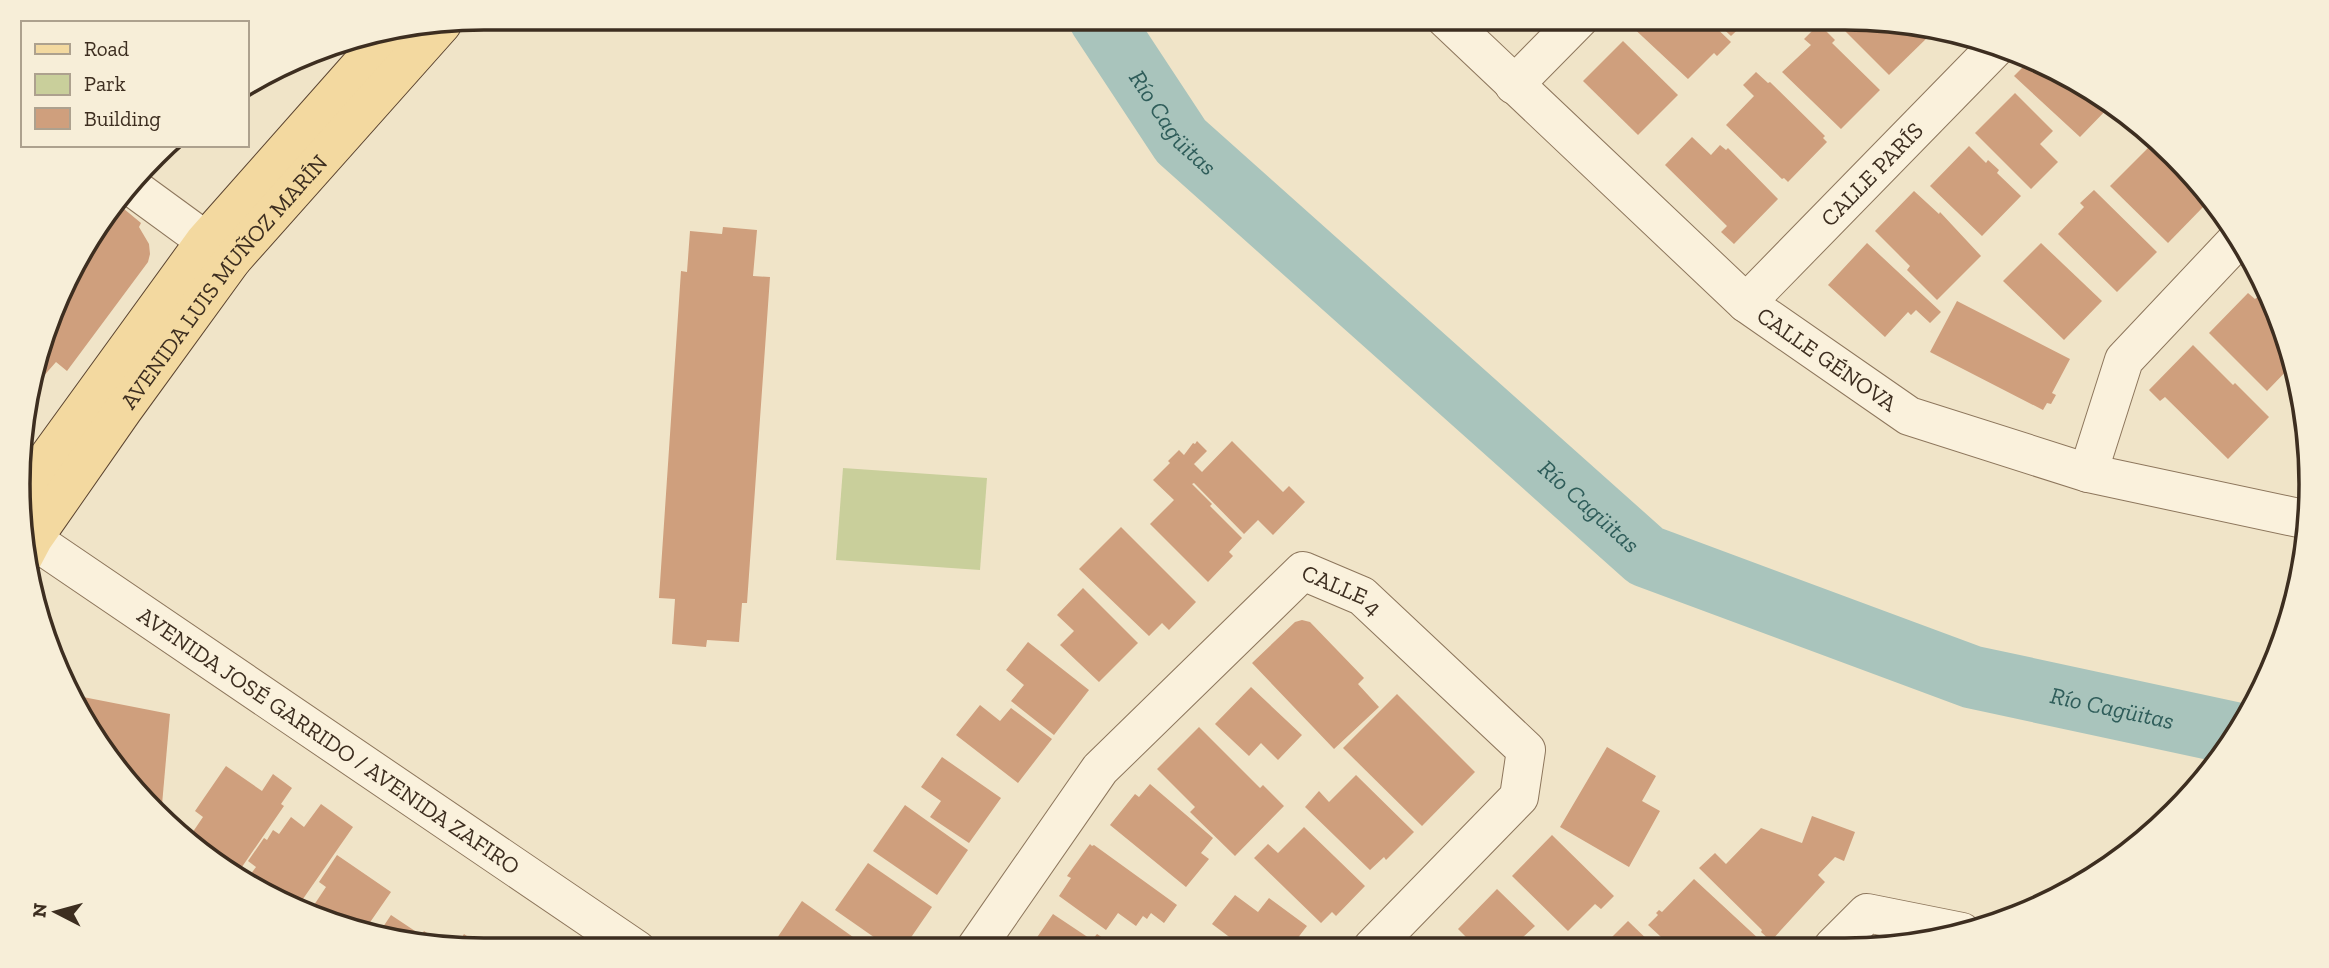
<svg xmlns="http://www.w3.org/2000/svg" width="2329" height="968" viewBox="0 0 2329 968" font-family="'Zilla Slab',serif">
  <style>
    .green { fill: #c9cf9b }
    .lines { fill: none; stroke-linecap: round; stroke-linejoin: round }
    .river { stroke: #a9c4bc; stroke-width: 63 }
    .building { fill: #cf9f7d }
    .minor-casing { stroke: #8d765c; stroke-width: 40 }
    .major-casing { stroke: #5b4430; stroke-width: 40 }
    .minor { stroke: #faf1dc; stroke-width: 38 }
    .major { stroke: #f3d9a0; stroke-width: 38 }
    .labels { text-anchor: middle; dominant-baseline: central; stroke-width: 7; stroke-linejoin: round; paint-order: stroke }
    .street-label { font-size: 23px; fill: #3d2e20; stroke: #f7eed8 }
    .water-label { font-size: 24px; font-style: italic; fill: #2f5d5a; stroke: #f7eed8 }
    .rim { fill: none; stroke: #3d2e20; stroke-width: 3.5 }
  </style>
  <rect width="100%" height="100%" fill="#f0e4c8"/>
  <polygon class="green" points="843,468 987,478 980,570 836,560"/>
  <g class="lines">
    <path class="river" id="s1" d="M1100,18L1181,141L1646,556L1972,677L2237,734"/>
  </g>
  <g class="building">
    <polygon points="1634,18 1706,18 1731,42 1717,56 1714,53 1688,79 1628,23"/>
    <polygon points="1712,18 1750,18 1731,36"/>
    <polygon points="1832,18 1845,18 1926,31 1930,35 1889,75"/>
    <polygon points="1819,24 1835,40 1832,43 1880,90 1841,129 1782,72 1811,45 1804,39"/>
    <polygon points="1623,41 1678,95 1638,135 1583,81"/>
    <polygon points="2031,59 2043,69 2047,66 2079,80 2112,104 2080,137 2014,76"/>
    <polygon points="1756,72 1768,83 1770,82 1825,136 1823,138 1827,142 1788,182 1784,178 1782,179 1726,125 1754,96 1743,85"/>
    <polygon points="2015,93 2053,131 2040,144 2058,162 2031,189 1975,133"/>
    <polygon points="1692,137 1711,155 1720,145 1726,150 1728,148 1778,199 1734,244 1721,232 1727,226 1665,165"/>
    <polygon points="1969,146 1986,163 1988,160 1999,170 1997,173 2021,196 1982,236 1930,186"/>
    <polygon points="2150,146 2207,203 2168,243 2110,186"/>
    <polygon points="2094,190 2157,252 2117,292 2058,234 2084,207 2080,203"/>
    <polygon points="1914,191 1939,214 1940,212 1981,256 1937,300 1907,270 1910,266 1875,231"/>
    <polygon points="118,204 141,223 139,227 149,244 150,254 148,262 67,371 56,362 26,396 80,251"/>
    <polygon points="723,227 757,230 753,276 770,277 747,603 742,603 739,642 707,640 706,647 672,644 675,599 659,598 681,271 687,272 690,231 722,234"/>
    <polygon points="1867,243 1941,312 1930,323 1916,310 1911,315 1908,312 1885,337 1828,285"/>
    <polygon points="2041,243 2102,301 2064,340 2003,281"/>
    <polygon points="2248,293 2255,299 2260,295 2269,304 2265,308 2267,311 2272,307 2276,311 2296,364 2297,369 2292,365 2267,391 2209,333"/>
    <polygon points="1957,301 2070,359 2052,393 2056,395 2051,404 2047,403 2043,410 1930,352"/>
    <polygon points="2193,345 2233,385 2235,383 2269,417 2228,459 2165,397 2160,401 2149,390"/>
    <polygon points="1197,441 1207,451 1194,464 1202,472 1232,441 1283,492 1289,486 1305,502 1273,535 1258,520 1244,534 1194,483 1192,484 1212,504 1210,506 1242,538 1229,552 1233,556 1208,582 1150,524 1174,500 1153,480 1170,463 1168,461 1179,450 1184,455 1193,443 1195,444"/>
    <polygon points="1121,527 1196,602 1169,630 1162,623 1149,636 1079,569"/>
    <polygon points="1083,588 1138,643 1099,682 1060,645 1074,631 1057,615"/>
    <polygon points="1302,620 1310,622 1364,678 1358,684 1379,707 1334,749 1252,663 1295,622"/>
    <polygon points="1028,642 1089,690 1054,735 1011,701 1024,685 1006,670"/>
    <polygon points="1251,687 1302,735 1278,760 1261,743 1249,756 1215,724"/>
    <polygon points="1397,694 1475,772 1422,826 1343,748"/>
    <polygon points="83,697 170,714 161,816 85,723"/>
    <polygon points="980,705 1000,721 1011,708 1052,739 1018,783 956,735"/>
    <polygon points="1199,727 1260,788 1263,785 1284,806 1235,856 1190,812 1195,807 1157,769"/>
    <polygon points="1607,747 1656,776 1642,801 1660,811 1629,867 1560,827"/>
    <polygon points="942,757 1001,798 969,843 930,817 941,801 921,787"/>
    <polygon points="226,766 262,791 273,774 292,788 281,804 284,806 235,877 186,842 203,817 195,811"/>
    <polygon points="1356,775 1414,832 1386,860 1384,857 1370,870 1305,807 1319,791 1329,802"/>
    <polygon points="1150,784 1213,838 1201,853 1209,859 1186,887 1110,825 1135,794 1139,797"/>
    <polygon points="321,804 353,827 296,909 244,883 256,867 248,861 264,838 267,840 273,830 279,834 291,817 304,827"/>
    <polygon points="905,805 968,850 937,895 873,851"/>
    <polygon points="1812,816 1855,832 1844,861 1835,857 1818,875 1825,882 1771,941 1761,932 1762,930 1699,868 1715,853 1726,864 1761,828 1802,843"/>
    <polygon points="1304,827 1365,886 1336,916 1332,912 1321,923 1254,858 1268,844 1278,853"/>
    <polygon points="1552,835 1614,896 1601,909 1595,904 1568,931 1512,876"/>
    <polygon points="1090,844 1092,846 1094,845 1177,905 1164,923 1151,913 1147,919 1143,916 1136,926 1118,913 1106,930 1059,896 1071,878 1067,876"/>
    <polygon points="337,855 391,892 364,931 334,926 308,914 326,887 319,882"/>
    <polygon points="868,863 932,907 903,949 891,949 835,910"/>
    <polygon points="1694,879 1761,941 1756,947 1672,947 1648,925 1658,915 1656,913 1659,910 1662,912"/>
    <polygon points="1497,889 1535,926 1521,939 1530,948 1477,948 1458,929"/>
    <polygon points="1235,895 1258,912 1269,898 1307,926 1290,948 1244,948 1212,924"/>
    <polygon points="802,901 870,949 769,950"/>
    <polygon points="1053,914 1092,940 1097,934 1120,949 1029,949"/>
    <polygon points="391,915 421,935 424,931 444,944 379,933"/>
    <polygon points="1628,921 1655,947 1602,947"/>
    <polygon points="464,934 480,945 480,950 456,946"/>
  </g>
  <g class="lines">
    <g class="minor-casing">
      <g id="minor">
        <path id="s2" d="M1445,18L1746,303L1909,416L2088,473L2308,520"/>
        <polyline points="1514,85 1580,18"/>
        <polyline points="132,187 232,260"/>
        <path id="s3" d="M1746,303L1999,44"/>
        <polyline points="2088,473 2124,360 2239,238"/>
        <path id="s4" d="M22,532L637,950"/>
        <polyline points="1833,947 1867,913 1962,932"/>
        <path id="s5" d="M975,949L1100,769L1303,571L1362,596L1526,750L1519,797L1372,948"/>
      </g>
    </g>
    <g class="major-casing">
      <g id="major">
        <polyline points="23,492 205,241 389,33"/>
        <path id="s6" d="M24,556L33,539L123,410L232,260L442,24"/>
      </g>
    </g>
    <use href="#minor" class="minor"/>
    <use href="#major" class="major"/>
  </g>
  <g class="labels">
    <g class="street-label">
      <text stroke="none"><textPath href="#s3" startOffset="180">CALLE PARÍS</textPath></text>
      <text stroke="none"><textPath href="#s6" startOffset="340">AVENIDA LUIS MUÑOZ MARÍN</textPath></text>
      <text stroke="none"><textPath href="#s2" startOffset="513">CALLE GÉNOVA</textPath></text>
      <text stroke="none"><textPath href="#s5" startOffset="546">CALLE 4</textPath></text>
      <text stroke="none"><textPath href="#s4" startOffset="371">AVENIDA JOSÉ GARRIDO / AVENIDA ZAFIRO</textPath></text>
    </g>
    <g class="water-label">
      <text stroke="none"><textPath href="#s1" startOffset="128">Río Cagüitas</textPath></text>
      <text stroke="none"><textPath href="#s1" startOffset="695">Río Cagüitas</textPath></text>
      <text stroke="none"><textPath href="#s1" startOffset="1262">Río Cagüitas</textPath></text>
    </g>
  </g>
  <path d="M0 0H2329V968H0ZM484 30H1845A454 454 0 0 1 2299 484V484A454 454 0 0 1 1845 938H484A454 454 0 0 1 30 484V484A454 454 0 0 1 484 30Z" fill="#f7eed8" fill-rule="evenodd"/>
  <path class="rim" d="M484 30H1845A454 454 0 0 1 2299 484V484A454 454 0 0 1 1845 938H484A454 454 0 0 1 30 484V484A454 454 0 0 1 484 30Z"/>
  <rect x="21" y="21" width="228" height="126" fill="#f7eed8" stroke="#ada18e" stroke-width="2"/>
  <rect x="35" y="44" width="35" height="10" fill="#f3d9a0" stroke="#ada18e" stroke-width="2"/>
  <text x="84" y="56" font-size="21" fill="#3d2e20">Road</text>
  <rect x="35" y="74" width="35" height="21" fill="#c9cf9b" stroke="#ada18e" stroke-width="2"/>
  <text x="84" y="91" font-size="21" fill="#3d2e20">Park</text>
  <rect x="35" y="108" width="35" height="21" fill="#cf9f7d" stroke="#ada18e" stroke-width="2"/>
  <text x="84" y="126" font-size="21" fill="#3d2e20">Building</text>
  <g transform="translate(56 912) rotate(276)" stroke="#f7eed8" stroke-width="5" paint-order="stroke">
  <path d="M0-5L12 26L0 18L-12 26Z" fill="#3d2e20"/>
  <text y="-10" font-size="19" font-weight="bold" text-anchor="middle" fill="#3d2e20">N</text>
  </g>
</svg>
